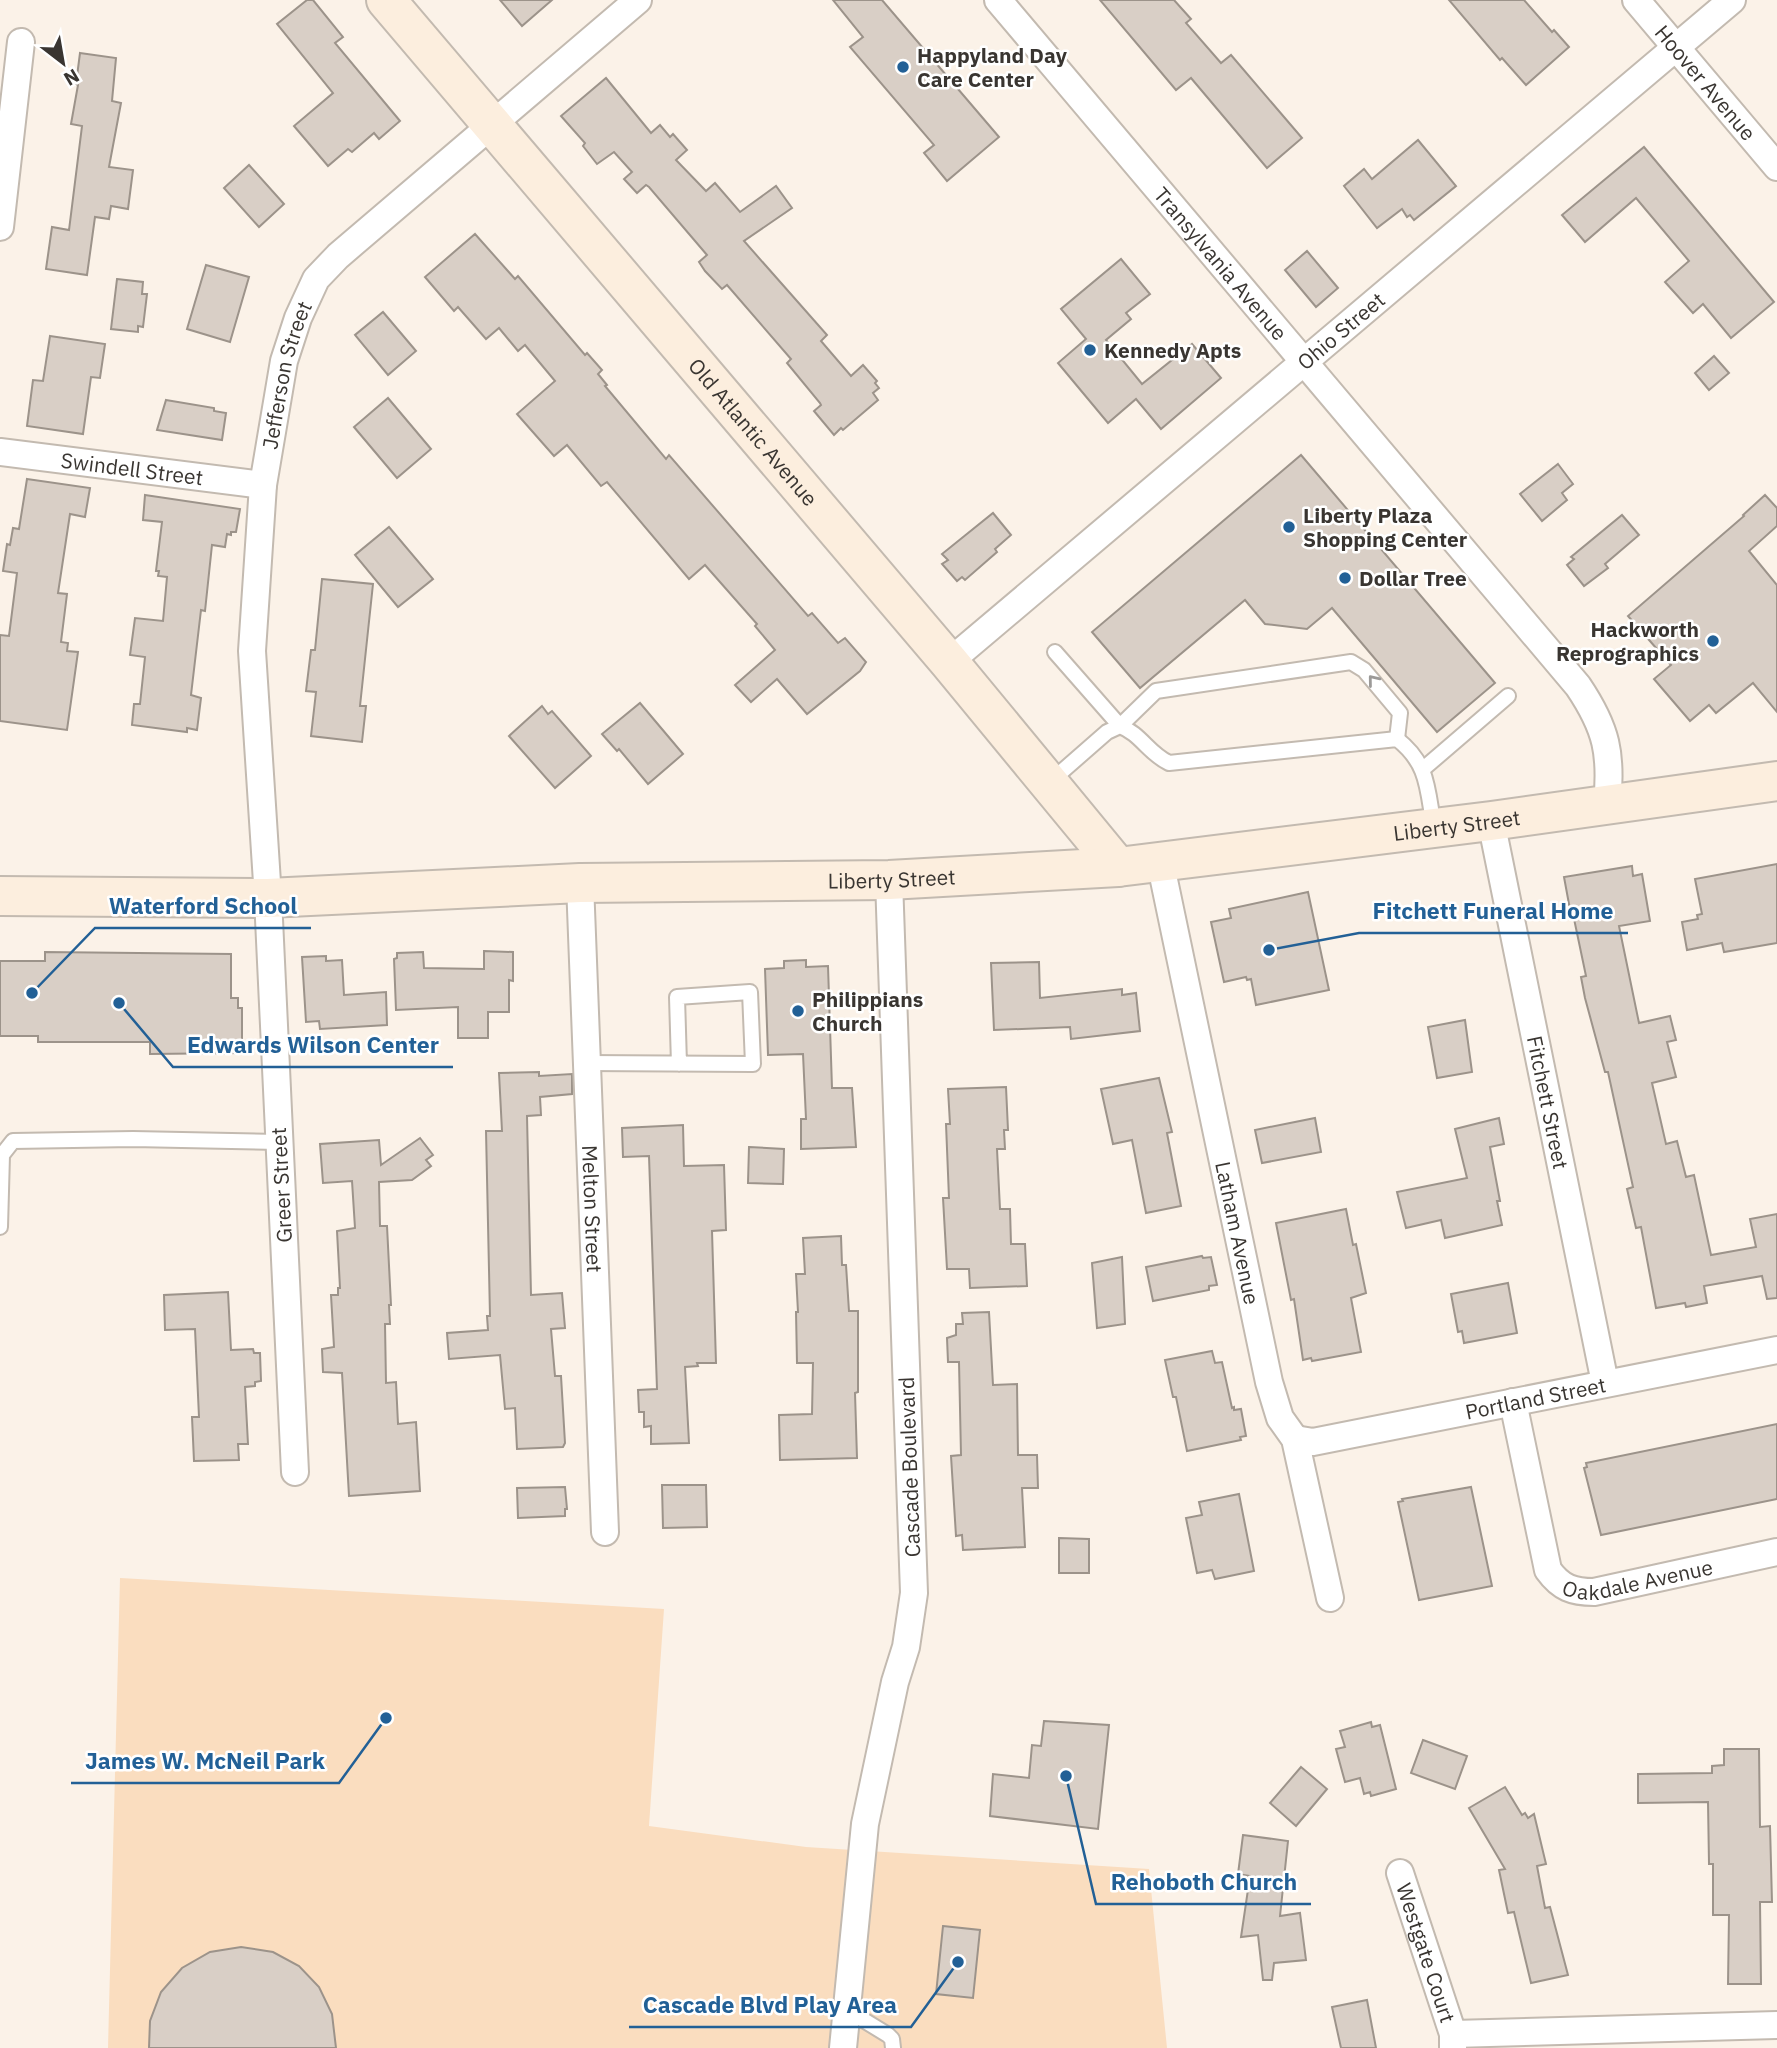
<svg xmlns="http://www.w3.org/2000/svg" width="1777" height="2048" viewBox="0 0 1777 2048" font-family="'IBM Plex Sans',sans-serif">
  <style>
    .green { fill: #faddbf }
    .building { fill: #d9cfc6; stroke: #9c938a; stroke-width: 2 }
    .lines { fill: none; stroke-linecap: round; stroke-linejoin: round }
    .lane-casing { stroke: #c3bab0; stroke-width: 18 }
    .street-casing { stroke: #c3bab0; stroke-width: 30 }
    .secondary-casing { stroke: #c3bab0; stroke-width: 42 }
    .lane { stroke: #fff; stroke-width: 14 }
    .street { stroke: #fff; stroke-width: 26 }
    .secondary { stroke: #fceede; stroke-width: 38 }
    .oneway { stroke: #9c9a98 }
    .poi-dot { fill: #226096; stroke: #fff; stroke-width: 2.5 }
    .labels { text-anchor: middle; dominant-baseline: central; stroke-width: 5; stroke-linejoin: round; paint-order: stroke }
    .poi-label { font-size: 21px; font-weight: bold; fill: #393531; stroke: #fff; text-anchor: start }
    .street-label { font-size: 21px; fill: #393531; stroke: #fff }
    .leader { fill: none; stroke: #226096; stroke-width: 2.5 }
    .callout-dot { fill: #226096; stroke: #fff; stroke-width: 2.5 }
    .callout-label { font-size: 23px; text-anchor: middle; font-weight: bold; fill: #226096; stroke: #fff; stroke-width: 5; stroke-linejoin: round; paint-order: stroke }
  </style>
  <rect width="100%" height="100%" fill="#fbf2e8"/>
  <polygon class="green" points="120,1578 664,1609 649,1826 806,1847 1149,1869 1167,2048 108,2048"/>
  <g class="building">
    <polygon points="307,0 313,0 343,37 335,43 400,121 379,139 374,133 352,152 348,149 328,166 294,126 333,93 277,24"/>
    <polygon points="500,0 552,0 522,26"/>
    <polygon points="833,0 882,0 999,137 947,181 924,153 934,145 850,47 863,37"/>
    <polygon points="1100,0 1174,0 1191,19 1186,23 1221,63 1231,55 1302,138 1267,168 1191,78 1176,90"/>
    <polygon points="1449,0 1524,0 1552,32 1554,30 1569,47 1526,85 1502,58 1500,60"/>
    <polygon points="80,53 116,58 112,101 121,103 109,167 133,170 128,209 111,206 109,219 95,217 87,275 46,269 52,227 69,230 82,126 71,124 78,85 76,84"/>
    <polygon points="606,78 651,133 660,125 670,137 673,134 687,150 676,160 706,191 715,183 740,212 776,186 792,208 744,241 827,335 821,341 851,376 863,365 877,381 875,383 879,388 873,393 878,400 843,430 841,428 834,435 814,411 821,405 820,403 787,363 791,359 727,285 722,289 705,271 699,262 707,255 649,187 646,185 637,193 624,179 632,172 614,152 597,164 583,146 585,143 561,116"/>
    <polygon points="1418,140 1456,186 1414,220 1410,215 1407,217 1402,209 1377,228 1344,186 1364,169 1372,179"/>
    <polygon points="1644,147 1774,302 1731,338 1703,304 1693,313 1665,282 1689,261 1636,198 1585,242 1562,215"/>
    <polygon points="249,165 284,204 259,227 224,188"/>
    <polygon points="475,234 515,279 518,276 585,355 587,353 602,370 598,374 607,385 605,386 666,459 669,455 808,616 812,613 838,643 845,638 866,662 860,671 807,714 777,679 751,702 735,685 775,650 755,626 757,624 705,565 689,579 607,482 601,486 567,445 554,456 517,414 555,381 525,345 518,351 499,328 486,339 458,307 454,311 425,277"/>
    <polygon points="1307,251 1338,288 1316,307 1285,270"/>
    <polygon points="1121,259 1150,294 1126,313 1131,319 1106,340 1142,384 1192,344 1221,378 1161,429 1136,399 1108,423 1058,363 1086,339 1061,309"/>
    <polygon points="206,265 249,277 230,342 187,329"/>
    <polygon points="117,279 143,282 142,294 147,294 143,327 138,326 138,332 111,329"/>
    <polygon points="383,312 416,351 388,375 355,335"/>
    <polygon points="50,336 105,344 100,378 91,377 83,434 27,426 33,380 43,381"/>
    <polygon points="1714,356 1729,373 1709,390 1695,373"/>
    <polygon points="388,398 431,449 397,478 354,427"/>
    <polygon points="166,400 214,408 214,411 226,413 222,440 157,430"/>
    <polygon points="1301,455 1495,683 1437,732 1332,608 1307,629 1265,624 1245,600 1140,688 1092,632"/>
    <polygon points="1558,464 1573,484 1562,493 1567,500 1542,521 1520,494"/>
    <polygon points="27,479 90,488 85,517 70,514 58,593 67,594 61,642 68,643 67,651 78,652 67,730 0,721 0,635 9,636 17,573 3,571 7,544 10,545 13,528 19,529"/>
    <polygon points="145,495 240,509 236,532 231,532 231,535 227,534 225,547 212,545 205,611 201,610 191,695 201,698 197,730 187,728 187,732 132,725 134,704 140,704 145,657 130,655 135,618 163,621 167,577 158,576 159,571 156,571 162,522 143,520"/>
    <polygon points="1765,495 1777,508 1777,526 1749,551 1777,585 1777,712 1753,683 1716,713 1709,705 1690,721 1654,679 1671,665 1628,616 1744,516 1743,515"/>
    <polygon points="993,513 1011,535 995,549 997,552 965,580 962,577 957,581 942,564 948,560 942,554"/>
    <polygon points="1622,515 1639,535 1605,564 1608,568 1584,586 1567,565 1574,559 1571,557"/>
    <polygon points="389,527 433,579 398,607 355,555"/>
    <polygon points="322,579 373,584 360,706 366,706 362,742 311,736 316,692 306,691 311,650 315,650"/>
    <polygon points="640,703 683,754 648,784 619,749 617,751 602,734"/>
    <polygon points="542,706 548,714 552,711 591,756 555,788 509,736"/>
    <polygon points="1777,864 1777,943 1724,952 1722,943 1687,950 1682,922 1698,919 1697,915 1702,914 1695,879"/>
    <polygon points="1632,866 1633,876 1642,874 1650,921 1619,926 1639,1023 1670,1016 1676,1040 1667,1042 1676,1077 1652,1083 1666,1144 1677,1141 1686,1177 1694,1175 1711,1255 1756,1247 1750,1219 1777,1214 1777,1298 1767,1299 1762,1276 1704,1286 1707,1303 1686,1307 1685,1303 1656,1308 1641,1227 1636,1228 1627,1189 1633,1187 1608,1072 1605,1072 1585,998 1581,977 1586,976 1573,914 1571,915 1564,877"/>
    <polygon points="1308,892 1329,990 1256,1005 1251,979 1247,980 1246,977 1224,982 1211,922 1231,918 1229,909"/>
    <polygon points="484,951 513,952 513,981 509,980 509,1012 488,1012 488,1038 458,1038 458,1007 396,1010 394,959 397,958 397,953 423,952 424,968 484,969"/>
    <polygon points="45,952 231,954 231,998 238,998 238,1008 242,1008 242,1053 150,1054 150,1042 38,1042 38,1036 0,1036 0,961 45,961"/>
    <polygon points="326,956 326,961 342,960 344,995 386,992 387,1025 320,1029 319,1021 306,1022 302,957"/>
    <polygon points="806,960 806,967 828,966 832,1088 852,1088 856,1147 801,1149 801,1119 806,1119 803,1054 768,1055 765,969 784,968 784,961"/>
    <polygon points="1039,962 1040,998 1122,989 1122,995 1136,993 1140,1031 1071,1039 1070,1027 994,1030 991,963"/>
    <polygon points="1465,1020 1472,1072 1437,1078 1428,1027"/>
    <polygon points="539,1072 539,1076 572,1074 572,1094 540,1097 541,1115 527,1116 531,1295 562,1293 565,1328 551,1329 555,1376 561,1376 565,1443 563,1447 517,1449 515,1408 505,1409 500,1355 449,1359 447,1333 488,1330 487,1316 490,1316 486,1131 502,1131 499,1073"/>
    <polygon points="1159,1078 1172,1132 1167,1133 1181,1206 1146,1213 1132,1140 1113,1144 1101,1089"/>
    <polygon points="1006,1087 1008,1130 1004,1130 1005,1149 997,1149 1000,1209 1010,1209 1011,1244 1025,1244 1027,1286 970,1288 969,1269 947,1269 943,1198 949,1198 946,1124 950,1124 948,1089"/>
    <polygon points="1315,1118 1321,1152 1262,1163 1255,1130"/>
    <polygon points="1499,1118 1504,1144 1490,1147 1500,1201 1497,1201 1502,1225 1445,1238 1441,1220 1406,1228 1397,1192 1467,1178 1455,1129"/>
    <polygon points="683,1125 684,1166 724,1165 726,1230 712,1231 716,1363 697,1363 698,1366 685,1367 689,1443 651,1444 651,1426 644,1427 644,1412 639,1412 638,1390 657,1389 649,1156 623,1157 622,1128"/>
    <polygon points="420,1138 433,1155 426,1160 431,1166 412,1180 379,1182 380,1226 387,1226 391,1305 389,1305 390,1324 385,1324 386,1383 396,1382 398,1424 416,1422 420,1491 349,1496 342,1373 323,1372 322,1349 334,1347 331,1295 338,1295 338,1288 340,1288 337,1231 355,1228 352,1181 323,1183 320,1144 379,1140 381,1165"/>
    <polygon points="749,1147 784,1149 783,1184 748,1183"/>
    <polygon points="1346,1209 1353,1245 1356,1244 1366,1293 1351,1298 1361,1352 1312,1361 1311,1358 1303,1360 1294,1299 1291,1300 1276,1223"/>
    <polygon points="841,1236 842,1265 846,1265 849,1311 858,1311 858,1392 855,1393 857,1458 780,1460 779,1415 812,1414 813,1363 797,1363 796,1312 798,1312 796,1274 805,1274 803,1238"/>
    <polygon points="1202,1256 1203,1258 1211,1257 1217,1285 1209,1286 1209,1290 1153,1301 1146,1267"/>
    <polygon points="1122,1257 1125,1324 1097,1328 1092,1263"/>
    <polygon points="1508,1283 1517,1333 1464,1343 1462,1331 1458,1332 1451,1294"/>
    <polygon points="228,1292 231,1350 253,1349 254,1353 260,1353 261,1381 255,1382 255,1386 245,1387 248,1444 238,1444 239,1460 194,1461 192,1417 199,1417 195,1329 165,1330 164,1295"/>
    <polygon points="989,1312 993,1385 1017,1384 1018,1455 1037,1455 1038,1488 1022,1488 1025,1547 963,1550 962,1535 956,1536 951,1456 961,1455 959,1362 948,1362 947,1338 956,1335 956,1324 963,1324 962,1313"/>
    <polygon points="1212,1351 1215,1363 1222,1362 1232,1408 1234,1407 1234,1410 1241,1409 1246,1436 1240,1437 1241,1440 1187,1451 1176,1397 1173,1397 1165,1360"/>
    <polygon points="1777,1424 1777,1499 1601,1535 1584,1468 1587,1467 1586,1463"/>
    <polygon points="662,1485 706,1485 707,1527 663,1528"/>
    <polygon points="565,1487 567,1509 565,1509 565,1516 518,1518 517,1488"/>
    <polygon points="1471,1487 1492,1586 1419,1600 1398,1502 1403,1501 1402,1499"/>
    <polygon points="1239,1494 1254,1571 1215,1579 1212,1570 1197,1573 1186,1518 1202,1515 1199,1502"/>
    <polygon points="1059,1538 1089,1539 1089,1573 1059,1573"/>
    <polygon points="1044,1721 1109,1725 1098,1829 990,1816 993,1774 1029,1778 1032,1745 1041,1746"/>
    <polygon points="1371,1722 1372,1727 1380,1725 1396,1789 1371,1796 1370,1792 1364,1794 1360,1778 1345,1782 1336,1749 1345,1747 1340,1731"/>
    <polygon points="1423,1740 1467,1756 1455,1789 1411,1773"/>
    <polygon points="1724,1749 1759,1749 1760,1827 1770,1826 1772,1902 1760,1902 1761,1984 1728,1984 1729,1915 1713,1915 1713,1864 1709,1864 1708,1802 1638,1803 1638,1774 1712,1773 1712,1766 1724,1765"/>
    <polygon points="1301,1767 1327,1789 1296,1826 1270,1803"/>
    <polygon points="1505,1787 1522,1815 1525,1813 1528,1818 1534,1814 1546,1864 1537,1866 1545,1908 1550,1907 1568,1975 1531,1983 1514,1912 1508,1913 1499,1870 1505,1869 1469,1808"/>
    <polygon points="1243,1835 1288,1841 1280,1916 1300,1913 1306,1960 1274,1963 1272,1980 1263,1980 1258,1935 1241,1937 1250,1876 1238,1874"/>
    <polygon points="943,1926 980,1930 973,1998 936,1994"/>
    <polygon points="241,1947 273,1952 299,1966 319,1987 332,2014 336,2048 149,2048 150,2021 161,1992 182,1968 210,1952"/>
    <polygon points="1367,2000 1376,2048 1341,2048 1332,2007"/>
  </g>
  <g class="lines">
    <g class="lane-casing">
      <g id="lane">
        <polyline points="1055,652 1120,726 1156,691 1351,662 1364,670 1400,713 1397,739"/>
        <polyline points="1423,769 1508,696"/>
        <path d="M1051,781L1107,732L1120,726C1141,734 1148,753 1169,763L1397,739C1429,764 1427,789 1434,827"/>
        <polyline points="586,1063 753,1064 750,992 677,997 679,1064"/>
        <polyline points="0,1227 2,1155 13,1141 133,1139 279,1142"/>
        <polyline points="847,2010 888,2035 892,2039 893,2048"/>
      </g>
    </g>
    <g class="street-casing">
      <g id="street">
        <path id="s1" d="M998,0L1578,686C1607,729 1612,754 1607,805"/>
        <path id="s2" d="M1636,0L1777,167"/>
        <polyline points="0,227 21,42"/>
        <path id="s3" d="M0,452L263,485"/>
        <path id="s4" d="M949,662L1732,0"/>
        <path id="s5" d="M1491,821L1605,1383"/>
        <path id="s6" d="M1160,861L1269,1382L1280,1418L1295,1439L1330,1598"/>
        <path id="s7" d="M580,883L605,1532"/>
        <path id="s8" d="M1513,1402L1548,1570C1561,1588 1573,1592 1594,1592L1777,1552"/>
        <path id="s9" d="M1295,1439L1313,1442L1777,1350"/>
        <path id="s10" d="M295,1472L268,898L252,651L263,485L284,361L298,318L316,279L338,256L638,0"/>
        <path id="s11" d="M1400,1873L1453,2034V2048"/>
        <polyline points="1453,2034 1777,2025"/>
        <polyline points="843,2048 865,1824 895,1682 906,1647 914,1593 889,880"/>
      </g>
    </g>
    <g class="secondary-casing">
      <g id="secondary">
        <path id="s12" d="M386,0L949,662L1118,867"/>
        <path id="s13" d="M0,896L268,898L580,883L889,880L1118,867L1491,821L1777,781"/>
      </g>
    </g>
    <use href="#lane" class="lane"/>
    <use href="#street" class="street"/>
    <use href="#secondary" class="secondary"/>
  </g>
  <defs><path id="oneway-chevron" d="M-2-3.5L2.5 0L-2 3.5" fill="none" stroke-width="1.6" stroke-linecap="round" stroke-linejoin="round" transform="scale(1.75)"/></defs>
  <use class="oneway" href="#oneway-chevron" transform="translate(1373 680) rotate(-129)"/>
  <g class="poi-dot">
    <circle cx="903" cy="67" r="7"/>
    <circle cx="1090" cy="350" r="7"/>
    <circle cx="1289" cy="527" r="7"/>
    <circle cx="1345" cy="578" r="7"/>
    <circle cx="1713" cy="641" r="7"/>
    <circle cx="798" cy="1011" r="7"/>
  </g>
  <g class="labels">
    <g class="poi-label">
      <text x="917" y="55">Happyland Day<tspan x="917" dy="24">Care Center</tspan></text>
      <text x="1104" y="350">Kennedy Apts</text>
      <text x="1303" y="515">Liberty Plaza<tspan x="1303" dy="24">Shopping Center</tspan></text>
      <text x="1359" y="578">Dollar Tree</text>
      <text x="1699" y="629" text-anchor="end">Hackworth<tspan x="1699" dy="24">Reprographics</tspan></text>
      <text x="812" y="999">Philippians<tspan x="812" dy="24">Church</tspan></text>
    </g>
    <g class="street-label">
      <text stroke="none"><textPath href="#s2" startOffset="108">Hoover Avenue</textPath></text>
      <text stroke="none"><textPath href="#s1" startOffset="345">Transylvania Avenue</textPath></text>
      <text stroke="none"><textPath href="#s4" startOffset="513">Ohio Street</textPath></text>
      <text stroke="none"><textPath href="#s10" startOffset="1101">Jefferson Street</textPath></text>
      <text stroke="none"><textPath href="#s12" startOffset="567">Old Atlantic Avenue</textPath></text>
      <text stroke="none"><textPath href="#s3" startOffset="133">Swindell Street</textPath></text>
      <text stroke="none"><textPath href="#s13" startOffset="1460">Liberty Street</textPath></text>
      <text stroke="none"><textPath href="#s13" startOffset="892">Liberty Street</textPath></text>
      <text stroke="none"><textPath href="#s5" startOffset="287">Fitchett Street</textPath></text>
      <text transform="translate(281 1185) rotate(-93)">Greer Street</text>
      <text stroke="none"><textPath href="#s7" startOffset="326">Melton Street</textPath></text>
      <text stroke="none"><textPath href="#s6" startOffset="380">Latham Avenue</textPath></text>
      <text stroke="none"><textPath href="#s9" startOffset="245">Portland Street</textPath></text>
      <text transform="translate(909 1467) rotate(-92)">Cascade Boulevard</text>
      <text stroke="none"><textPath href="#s8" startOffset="270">Oakdale Avenue</textPath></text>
      <text stroke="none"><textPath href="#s11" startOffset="84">Westgate Court</textPath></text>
    </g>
  </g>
  <path class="leader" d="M32 993L95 928H311M1269 950L1359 933H1628M119 1003L173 1067H453M386 1718L339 1783H71M1066 1776L1096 1904H1311M958 1962L911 2027H629"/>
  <g class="callout-dot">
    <circle cx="32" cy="993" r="7"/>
    <circle cx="1269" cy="950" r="7"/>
    <circle cx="119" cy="1003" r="7"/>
    <circle cx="386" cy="1718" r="7"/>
    <circle cx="1066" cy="1776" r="7"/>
    <circle cx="958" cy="1962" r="7"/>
  </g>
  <g class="callout-label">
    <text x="203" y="914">Waterford School</text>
    <text x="1493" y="919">Fitchett Funeral Home</text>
    <text x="313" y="1053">Edwards Wilson Center</text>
    <text x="205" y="1769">James W. McNeil Park</text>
    <text x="1204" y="1890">Rehoboth Church</text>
    <text x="770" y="2013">Cascade Blvd Play Area</text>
  </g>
  <g transform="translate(63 63) rotate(149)" stroke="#ffffff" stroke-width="5" paint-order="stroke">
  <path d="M0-5L12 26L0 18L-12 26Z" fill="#393531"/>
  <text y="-10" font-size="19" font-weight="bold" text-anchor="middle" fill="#393531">N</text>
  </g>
</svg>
